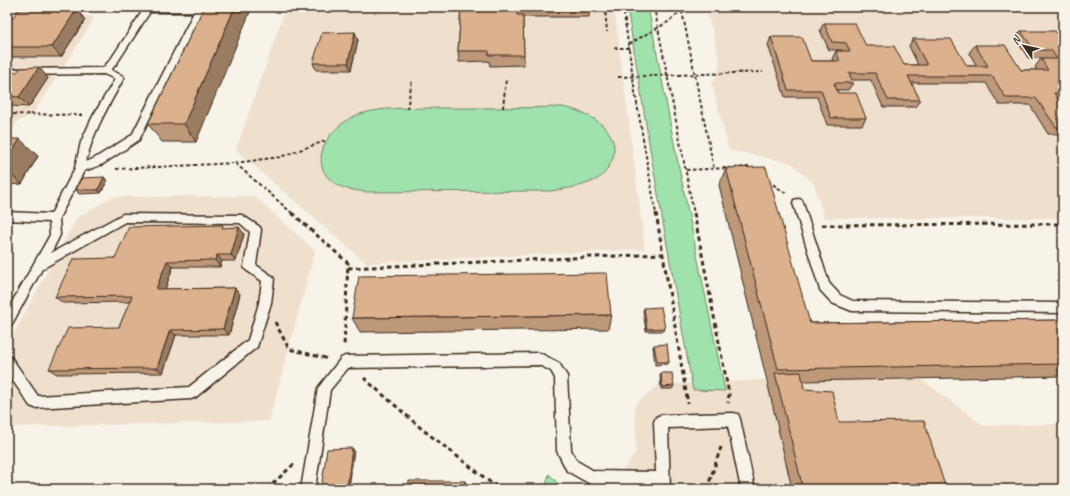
<svg xmlns="http://www.w3.org/2000/svg" width="1070" height="496" viewBox="0 0 1070 496" font-family="Caveat,sans-serif">
  <style>
    .built { fill: #efdfcd }
    .green { fill: #a0e2ac; stroke: #6e8665 }
    .lines { fill: none; stroke-linecap: round; stroke-linejoin: round }
    .service-casing { stroke: #3b2a1e; stroke-width: 3 }
    .path-far1 { stroke: #3b2a1e; stroke-width: 2; stroke-dasharray: 3.5 2.5; stroke-linecap: butt }
    .path { stroke: #3b2a1e; stroke-width: 3; stroke-dasharray: 4.5 3.5; stroke-linecap: butt }
    .service { fill: #f7f3e8; fill-rule: evenodd }
    .wall { fill: #bd9879; stroke: #3b2a1e }
    .shaded-wall { fill: #9a7c63; stroke: #3b2a1e }
    .building { fill: #dcb18d; stroke: #3b2a1e }
  </style>
  <rect width="100%" height="100%" fill="#f7f3e8"/>
  <filter id="ink" filterUnits="userSpaceOnUse"><feTurbulence type="fractalNoise" baseFrequency=".025" numOctaves="2"/><feDisplacementMap in="SourceGraphic" scale="8" xChannelSelector="R" yChannelSelector="G"/><feConvolveMatrix kernelMatrix="1 2 1 2 8 2 1 2 1" color-interpolation-filters="sRGB"/></filter>
  <g filter="url(#ink)">
    <g class="built">
      <polygon points="7,7 40,7 25,11 32,15 90,16 94,19 32,115 17,122 7,137"/>
      <polygon points="286,7 614,7 645,249 366,263 236,150"/>
      <polygon points="706,7 1063,7 1063,218 824,218 814,184 792,163 729,150 712,84 717,75 720,61"/>
      <polygon points="254,196 315,251 269,421 7,427 7,346 77,218 112,197"/>
      <polygon points="768,380 922,380 984,426 1063,424 1063,489 498,489 499,488 614,483 636,452 635,405 658,385"/>
    </g>
    <g class="green">
      <polygon points="627,7 648,7 674,143 725,391 693,390 651,155"/>
      <path d="M562,107C586,111 621,128 613,158C610,165 605,174 599,178C584,187 568,188 551,191L366,192C355,190 344,190 334,183C304,160 332,123 360,114C386,106 414,109 441,108C481,108 522,108 562,107Z"/>
      <polygon points="549,474 561,487 583,487 587,489 545,489"/>
    </g>
    <g class="lines">
      <g class="service-casing">
        <g id="service">
          <path d="M145,7H204L139,140L103,164L84,171L59,218L60,235L51,253L123,214L242,215L260,227L261,230L256,265L272,276L274,279L271,303L257,347L196,397L191,399L35,408L30,406L7,372V355L11,357L38,396L189,387L248,340L259,303L262,281L246,270L244,267L250,232L240,223L125,222L42,269L11,326L7,327V311L50,235L49,222L7,220V212L51,214L75,168L81,142L93,116L115,79L104,74L7,75V69L103,68L111,59ZM150,12H194L132,135L95,158L86,162C93,131 109,105 124,78L123,76L111,70L117,63Z"/>
          <polygon points="798,199 802,200 803,203 829,283 840,295 853,301 1063,303 1063,313 852,311 832,303 820,290 793,203 794,200"/>
          <polygon points="540,353 559,363 567,376 571,450 577,461 594,471 656,472 654,422 656,417 661,415 733,413 738,414 740,419 755,489 741,489 728,426 668,428 670,489 656,489 656,486 592,485 567,471 557,451 555,378 551,371 539,365 348,368 330,390 315,489 301,489 318,388 341,358 345,356"/>
        </g>
      </g>
      <g class="path-far1">
        <polyline points="605,7 607,32"/>
        <polyline points="623,7 635,92 656,214"/>
        <polyline points="654,7 694,214"/>
        <polyline points="682,11 714,169"/>
        <polyline points="629,44 668,22 686,7"/>
        <polyline points="614,48 630,48"/>
        <polyline points="618,77 763,72"/>
        <polyline points="503,108 506,79"/>
        <polyline points="407,109 412,81"/>
        <polyline points="7,114 82,115"/>
        <polyline points="235,163 280,157 325,141"/>
        <polyline points="116,169 235,163 293,214"/>
        <polyline points="686,170 748,167 751,169"/>
        <polyline points="768,181 787,194"/>
      </g>
      <g class="path">
        <polyline points="292,213 348,263 344,346"/>
        <polyline points="656,213 688,404"/>
        <polyline points="694,213 729,394 728,403"/>
        <polyline points="822,225 1063,224"/>
        <polyline points="348,268 662,254"/>
        <polyline points="275,322 289,349 329,359"/>
        <polyline points="364,378 422,429 499,489"/>
        <polyline points="267,489 294,464"/>
        <polyline points="707,489 721,447"/>
      </g>
      <use href="#service" class="service"/>
    </g>
    <g class="wall">
      <polygon points="204,7 196,142 162,142 148,124"/>
      <polygon points="461,7 590,7 589,17 523,17 524,65 490,66 489,61 459,62 458,51"/>
      <polygon points="85,20 61,57 7,57 7,26"/>
      <polygon points="824,23 866,46 904,65 918,65 909,46 913,39 967,66 977,66 969,53 975,45 1021,70 1037,70 1035,67 1041,59 1046,59 1044,58 1028,58 1015,38 1021,31 1063,41 1063,100 1059,101 1063,101 1063,134 1048,134 1030,105 999,105 986,83 911,83 920,100 915,107 883,107 871,80 852,80 853,83 848,90 837,90 838,93 866,118 862,125 827,125 817,97 785,97 768,45 771,37 811,61 833,61 832,59 836,51 843,51 842,50 829,50 820,30"/>
      <polygon points="358,40 351,70 316,70 313,63"/>
      <polygon points="7,72 48,78 29,107 7,106"/>
      <polygon points="7,139 38,156 22,184 7,185"/>
      <polygon points="726,168 810,323 1063,320 1063,376 802,381 804,389 839,422 946,489 792,489 767,381 719,185"/>
      <polygon points="104,177 107,181 101,193 79,194 76,190"/>
      <polygon points="225,228 244,234 236,261 222,261 220,267 173,267 165,289 235,288 240,294 229,335 176,335 163,373 57,374 49,369 119,327 130,302 63,303 55,297 115,258"/>
      <polygon points="644,308 665,328 664,331 646,331 643,311"/>
      <polygon points="611,315 608,329 360,332 352,318"/>
      <polygon points="654,345 669,362 668,364 655,365 653,347"/>
      <polygon points="661,373 674,386 672,389 661,389 660,376"/>
    </g>
    <g class="shaded-wall">
      <polygon points="235,7 252,7 196,142 184,124"/>
      <polygon points="77,9 85,20 61,57 52,47"/>
      <polygon points="355,32 358,40 351,70 348,63"/>
      <polygon points="39,67 48,78 29,107 19,97"/>
      <polygon points="20,139 38,156 22,184 7,171 7,160"/>
      <polygon points="104,177 107,181 101,193 98,190"/>
      <polygon points="239,227 244,234 236,261 231,255"/>
      <polygon points="217,255 222,261 220,267 215,260"/>
      <polygon points="167,261 173,267 163,295 156,289"/>
      <polygon points="235,288 240,294 229,335 223,329"/>
      <polygon points="170,330 176,335 163,373 157,368"/>
      <polygon points="352,448 354,450 349,489 347,489"/>
      <polygon points="465,481 468,489 464,489"/>
    </g>
    <g class="building">
      <polygon points="204,7 235,7 184,124 148,124"/>
      <polygon points="461,7 518,7 517,7 517,15 523,15 524,55 489,55 489,51 458,51"/>
      <polygon points="19,9 77,9 52,47 7,47 7,26"/>
      <polygon points="824,23 855,23 866,46 894,46 904,65 927,65 913,39 951,39 967,66 988,66 975,45 1005,45 1021,70 1048,70 1041,59 1057,59 1051,50 1034,50 1021,31 1055,31 1063,41 1063,82 1061,82 1063,84 1063,93 1054,93 1059,101 1063,101 1063,127 1056,127 1036,98 1006,98 992,76 908,76 920,100 888,100 875,73 849,73 853,83 834,83 838,93 856,93 866,118 831,118 821,90 788,90 771,37 802,37 811,61 840,61 836,51 850,51 846,43 832,42"/>
      <polygon points="355,32 348,63 313,63 322,33"/>
      <polygon points="39,67 19,97 7,96 7,72 17,72 20,68"/>
      <polygon points="7,139 20,139 7,160"/>
      <polygon points="766,167 810,323 1063,320 1063,364 778,369 726,168"/>
      <polygon points="104,177 98,190 76,190 82,178"/>
      <polygon points="223,225 222,228 239,227 231,255 217,255 215,260 167,261 156,289 235,288 223,329 170,330 157,368 49,369 68,328 119,327 132,296 55,297 73,259 115,258 129,227"/>
      <polygon points="607,273 611,315 352,318 359,276"/>
      <polygon points="661,307 665,328 647,329 644,308"/>
      <polygon points="667,344 669,362 657,362 654,345"/>
      <polygon points="801,372 804,389 832,391 839,422 924,421 946,489 803,489 775,373"/>
      <polygon points="661,373 672,373 674,386 662,387"/>
      <polygon points="352,448 347,489 321,489 327,449"/>
      <polygon points="409,481 465,481 464,489 408,489"/>
    </g>
  </g>
  <rect width="1070" height="496" fill="none" stroke="#f7f3e8" stroke-width="24"/>
  <rect x="12" y="12" width="1046" height="472" fill="none" stroke="#3b2a1e" stroke-width="1.5" filter="url(#ink)"/>
  <g transform="translate(1024 46) rotate(304)" stroke="#f7f3e8" stroke-width="3" paint-order="stroke">
  <path d="M0-3L7 15L0 10L-7 15Z" fill="#3b2a1e"/>
  <text y="-6" font-size="11" font-weight="bold" text-anchor="middle" fill="#3b2a1e">N</text>
  </g>
</svg>
